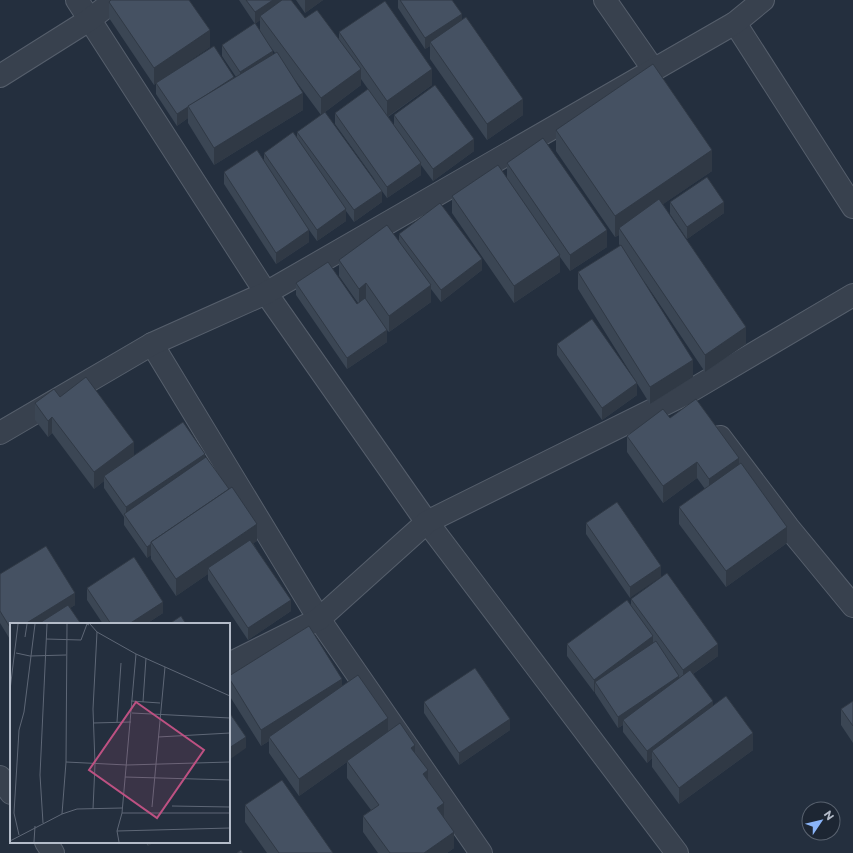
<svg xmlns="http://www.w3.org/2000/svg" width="853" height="853" viewBox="0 0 853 853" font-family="Montserrat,sans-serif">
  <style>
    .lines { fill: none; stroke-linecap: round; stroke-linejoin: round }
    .minor-casing { stroke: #565f6c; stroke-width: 24 }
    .minor { stroke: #38414e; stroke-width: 22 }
    .wall { fill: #3b4654; fill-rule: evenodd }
    .shaded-wall { fill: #303945 }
    .building { fill: #455162; stroke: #303945 }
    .inset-road { fill: none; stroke: #5e6776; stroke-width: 1 }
    .view { fill: #bd5182; fill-opacity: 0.15; stroke: #bd5182; stroke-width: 2 }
    .inset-edge { fill: none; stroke: #b4bcc9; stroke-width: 2 }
  </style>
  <rect width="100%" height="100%" fill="#242f3e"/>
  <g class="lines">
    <g class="minor-casing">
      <g id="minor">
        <polyline points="77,0 266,293 421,514 677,853"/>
        <polyline points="605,0 653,69"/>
        <polyline points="735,23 853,207"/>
        <polyline points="0,76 89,20 115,0"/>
        <polyline points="152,344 319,619 481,853"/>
        <polyline points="0,433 152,344 266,293 735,23 763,0"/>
        <polyline points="720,437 788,527 853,606"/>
        <polyline points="229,664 319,619 427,522 687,393 853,295"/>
        <polyline points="0,777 11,793"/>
        <polyline points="46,842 53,853"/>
      </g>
    </g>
    <use href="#minor" class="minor"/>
  </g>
  <g class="wall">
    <path d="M239,0H291L305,18L339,40V32L432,85L388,117L394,125V115L474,151L433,181L421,165V175L387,198L382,191V202L354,222L346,211V221L317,241L307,227L309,242L276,264L224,184V172L264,162V153L297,138V132L375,180L335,124V113L368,89L361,79V85L321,115L295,80L303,110L214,165L188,123V118L177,126L156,94V83L154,85L109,18V2L210,47L171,73L234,78L236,77L222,56V45L260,31V20L255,24ZM269,45L275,53L273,55Z"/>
    <polygon points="296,0 323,0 305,13"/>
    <polygon points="398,0 452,0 462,20 523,115 487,140 430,59 430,46 425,49 398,8"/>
    <polygon points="556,130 712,171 663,204 746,344 705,372 644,281 693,377 650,404 578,289 578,272 620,246 619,244 619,235 615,237 556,151"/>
    <polygon points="507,163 607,247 570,271 560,257 560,272 514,303 452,213 452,196 507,178"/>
    <polygon points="670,202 724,213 687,239 670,214"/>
    <polygon points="399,234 482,270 441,302 431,289 431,302 389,332 387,330 387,342 347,369 296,295 296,283 357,304 358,303 339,276 339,260 399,240"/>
    <polygon points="557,344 637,395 602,420 557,355"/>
    <polygon points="60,397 134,456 205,458 257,541 253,543 291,611 248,640 208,580 208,574 176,596 151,559 151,555 147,558 124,525 124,517 104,488 104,481 94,489 52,433 48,437 35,420 35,403"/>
    <polygon points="670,418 739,464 787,543 726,587 679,524 679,507 705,489 697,478 663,503 627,452 627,436"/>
    <polygon points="586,523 661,566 630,598 586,534"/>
    <polygon points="0,574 75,605 70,608 11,624 11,641 0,623"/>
    <polygon points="87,588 163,613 146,624 103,624 87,600"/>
    <polygon points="631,599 718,656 693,674 713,706 753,750 679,804 652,767 652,758 647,763 623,732 623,725 618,728 595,693 595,691 594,692 567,656 567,644 631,606"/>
    <polygon points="229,676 342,686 388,732 415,754 444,818 454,848 447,853 378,853 363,832 363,816 371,810 347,778 347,762 299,796 269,753 269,741 261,746 229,695"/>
    <polygon points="853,701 853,743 841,725 841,709"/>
    <polygon points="424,702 510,730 459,765 424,713"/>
    <polygon points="245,805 333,853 267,853 245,822"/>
    <polygon points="145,842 154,842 148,846"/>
  </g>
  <g class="shaded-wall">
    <polygon points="273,0 288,0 260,16 260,20 255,24 255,12"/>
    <polygon points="305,0 323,0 305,13"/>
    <polygon points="462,14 462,25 430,42 430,46 425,49 425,38"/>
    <polygon points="210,30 210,47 154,85 154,68"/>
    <polygon points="273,51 273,63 240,84 240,72"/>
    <polygon points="361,69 361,85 321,115 321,98"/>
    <polygon points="432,69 432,85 387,117 387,101"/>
    <polygon points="303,93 303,110 214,165 214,148"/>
    <polygon points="523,99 523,115 487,140 487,124"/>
    <polygon points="188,107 188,118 177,126 177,114"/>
    <polygon points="474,139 474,151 433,181 433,169"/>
    <polygon points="712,150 712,171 622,232 619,228 619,235 615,237 615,216"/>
    <polygon points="421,163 421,175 387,198 387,187"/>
    <polygon points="382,191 382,202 354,222 354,210"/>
    <polygon points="724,202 724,213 687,239 687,227"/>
    <polygon points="346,209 346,221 317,241 317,230"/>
    <polygon points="309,230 309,242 276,264 276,253"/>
    <polygon points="607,230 607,247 570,271 570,255"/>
    <polygon points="560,255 560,272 514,303 514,286"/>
    <polygon points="482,259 482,270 441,302 441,290"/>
    <polygon points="366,283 366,300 359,305 359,289"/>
    <polygon points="431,285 431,302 389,332 389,316"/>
    <polygon points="746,327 746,344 705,372 705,355"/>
    <polygon points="387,330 387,342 347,369 347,358"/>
    <polygon points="693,360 693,377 650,404 650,387"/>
    <polygon points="637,383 637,395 602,420 602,408"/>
    <polygon points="52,417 52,433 48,437 48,421"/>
    <polygon points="134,442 134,458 104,476 104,481 94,489 94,472"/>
    <polygon points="205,454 205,465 126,516 126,507"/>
    <polygon points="739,458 739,474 709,495 709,479"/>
    <polygon points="697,462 697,478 663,503 663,486"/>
    <polygon points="257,524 257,541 211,572 208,568 208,574 176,596 176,579"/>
    <polygon points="787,527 787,543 726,587 726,571"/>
    <polygon points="151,544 151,555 147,558 147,547"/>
    <polygon points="661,566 661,577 630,598 630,587"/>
    <polygon points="75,593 75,605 44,624 25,624"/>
    <polygon points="291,600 291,611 248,640 248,628"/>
    <polygon points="163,602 163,613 146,624 129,624"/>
    <polygon points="653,636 653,647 595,682 595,691 594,692 594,680"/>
    <polygon points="718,644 718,656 683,681 683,670"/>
    <polygon points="679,676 679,687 623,720 623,725 618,728 618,717"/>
    <polygon points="342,679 342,696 269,737 269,741 261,746 261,730"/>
    <polygon points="713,701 713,712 652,751 652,758 647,763 647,751"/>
    <polygon points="388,718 388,734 347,761 347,762 299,796 299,779"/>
    <polygon points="510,719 510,730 459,765 459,753"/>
    <polygon points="753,733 753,750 679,804 679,788"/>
    <polygon points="246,737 246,748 229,760 229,748"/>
    <polygon points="415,745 415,761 411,748"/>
    <polygon points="428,770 428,787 423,774"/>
    <polygon points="444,803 444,820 437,808"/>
    <polygon points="454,832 454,848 447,853 424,853"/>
    <polygon points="148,842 154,842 148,846"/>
  </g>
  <g class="building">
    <polygon points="111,0 189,0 210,30 154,68 109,2"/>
    <polygon points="246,0 273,0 255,12"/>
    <polygon points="282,0 291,0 305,18 317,10 361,69 321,98 260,16"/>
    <polygon points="400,0 452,0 462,14 425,38"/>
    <polygon points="385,1 432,69 387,101 339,32"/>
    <polygon points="466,17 523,99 487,124 430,42"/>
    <polygon points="255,23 273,51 240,72 222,45"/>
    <polygon points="214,46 234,77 177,114 156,83"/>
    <polygon points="277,52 303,93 214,148 188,106"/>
    <polygon points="653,64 712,150 615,216 556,130"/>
    <polygon points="435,85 474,139 433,169 394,115"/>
    <polygon points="368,89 421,163 387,187 335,113"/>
    <polygon points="325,112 382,191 354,210 297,132"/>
    <polygon points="293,132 346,209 317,230 264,153"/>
    <polygon points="543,138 607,230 570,255 507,163"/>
    <polygon points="257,150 309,230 276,253 224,172"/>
    <polygon points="498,165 560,255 514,286 452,196"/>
    <polygon points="707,177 724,202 687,227 670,202"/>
    <polygon points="659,199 746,327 705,355 619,228"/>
    <polygon points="440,203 482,259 441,290 399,234"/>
    <polygon points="387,225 431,285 389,316 366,283 359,289 339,260"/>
    <polygon points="621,245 693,360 650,387 578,272"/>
    <polygon points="328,262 357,304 365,298 387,330 347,358 296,283"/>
    <polygon points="592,319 637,383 602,408 557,344"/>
    <polygon points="86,377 134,442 94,472 52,417 48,421 35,403 54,389 60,397"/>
    <polygon points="696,399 739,458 709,479 697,462 663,486 627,436 663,409 670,418"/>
    <polygon points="183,422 205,454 126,507 104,476"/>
    <polygon points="206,457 229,489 151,542 151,544 147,547 124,514"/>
    <polygon points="741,463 787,527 726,571 679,507"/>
    <polygon points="232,487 257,524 176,579 151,542"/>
    <polygon points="617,502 661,566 630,587 586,523"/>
    <polygon points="250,540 291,600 248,628 208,568"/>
    <polygon points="46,546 75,593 25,624 11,624 11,629 0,611 0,574"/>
    <polygon points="134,557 163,602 129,624 111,624 87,588"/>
    <polygon points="667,573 718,644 683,670 631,599"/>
    <polygon points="627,600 653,636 594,680 567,644"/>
    <polygon points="68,605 81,624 38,624"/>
    <polygon points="181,616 186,624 169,624"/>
    <polygon points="309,626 342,679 261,730 229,678 229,676"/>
    <polygon points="656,641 679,676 618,717 595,682"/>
    <polygon points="475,668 510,719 459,753 424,702"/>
    <polygon points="690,670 713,701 647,751 623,720"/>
    <polygon points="358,675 388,718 299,779 269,737"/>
    <polygon points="726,696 753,733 679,788 652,751"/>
    <polygon points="853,701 853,726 841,709"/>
    <polygon points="229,712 246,737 229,748"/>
    <polygon points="400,723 415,745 411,748 428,770 423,774 444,803 437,808 454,832 424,853 390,853 363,816 379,805 347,761"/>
    <polygon points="282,780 333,853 279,853 245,805"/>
    <polygon points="241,850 243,853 237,853"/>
  </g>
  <g transform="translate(10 623)">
    <rect width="220" height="220" fill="#242f3e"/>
    <path class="inset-road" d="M80,1L87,9L126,31L220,73M15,14L17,1M36,16L71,17L77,1L79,2M6,30L20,33L56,32M0,67L8,1M121,78L150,80M133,79L136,35M122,90L220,95M107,99L111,40M83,100L121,99M148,114L220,110M56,139L117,142L220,139M115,154L220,157M162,183L220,184M142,184L155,44M83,186L85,141L83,86L87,9M112,190H220M52,191L56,139L57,1M33,200L30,152L37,1M107,208L220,205M9,212L4,190L9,107L14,89L25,1M0,218L52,191L67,186L112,185M24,219L25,203M109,219L107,208L112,190L126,31"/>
    <path class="view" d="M126,79L194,127L147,195L79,147Z"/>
    <rect width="220" height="220" class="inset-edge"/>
  </g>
  <g transform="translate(821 821) rotate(55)"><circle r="19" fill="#1d2633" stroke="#59626f"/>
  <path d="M0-3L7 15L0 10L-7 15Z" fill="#8ab4f8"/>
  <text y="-6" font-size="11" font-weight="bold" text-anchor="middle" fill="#b4bcc9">N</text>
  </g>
</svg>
